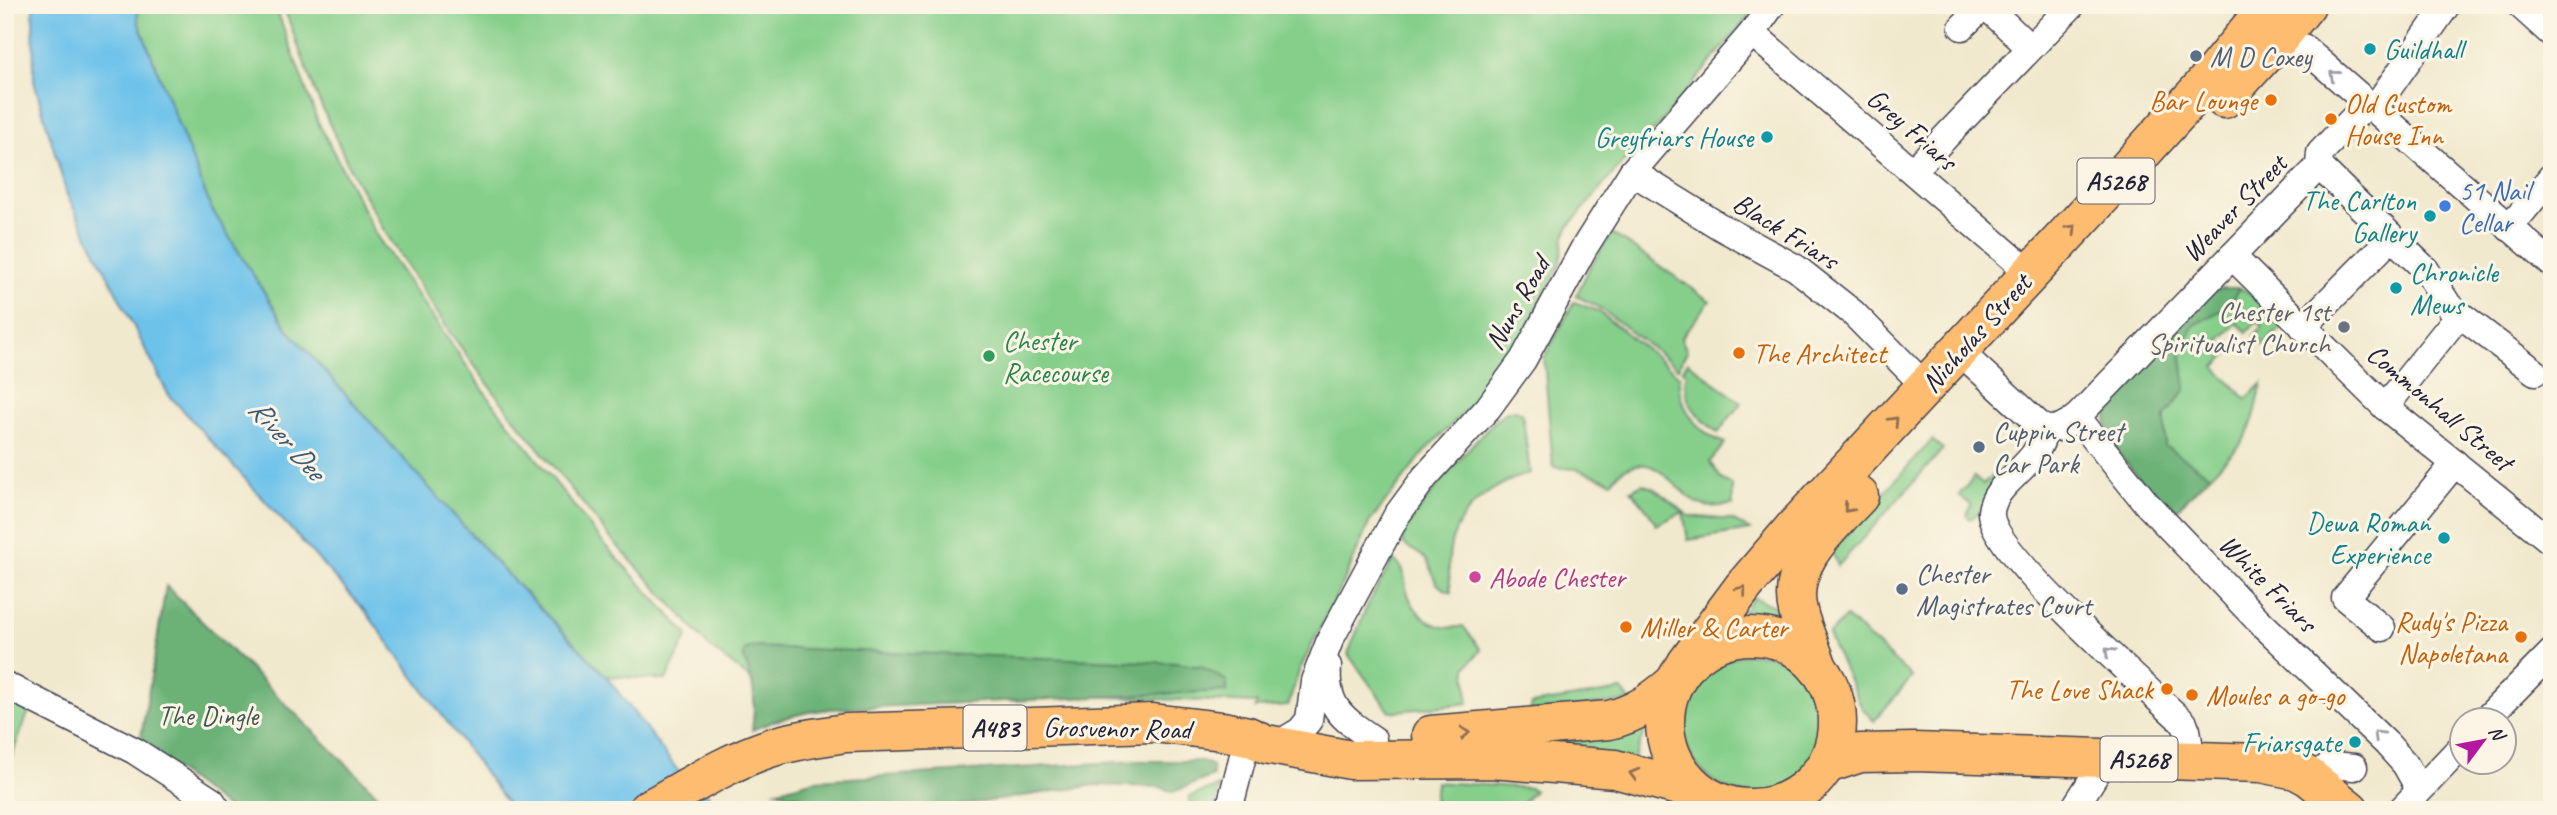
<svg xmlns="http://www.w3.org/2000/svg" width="2557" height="815" viewBox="0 0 2557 815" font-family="Caveat,sans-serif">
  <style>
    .green { fill: #86cf8b; stroke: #547863; stroke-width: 2 }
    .forest { fill: #6cb277; stroke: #476a59; stroke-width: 2 }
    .water { fill: #6dc2ea; stroke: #487292; stroke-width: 2 }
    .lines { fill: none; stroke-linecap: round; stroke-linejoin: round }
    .minor-casing { stroke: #414051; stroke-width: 29 }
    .highway-casing { stroke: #414051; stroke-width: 41 }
    .minor { stroke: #fff; stroke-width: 26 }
    .highway { stroke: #febc70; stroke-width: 38 }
    .oneway { stroke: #9c9ca7 }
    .oneway2 { stroke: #906f56 }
    .culture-dot { fill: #0f9aa8; stroke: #fcf5e5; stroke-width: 2.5 }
    .service-dot { fill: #5c6f8a; stroke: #fcf5e5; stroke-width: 2.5 }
    .food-dot { fill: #e8710a; stroke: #fcf5e5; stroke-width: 2.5 }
    .shop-dot { fill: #3f7fe0; stroke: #fcf5e5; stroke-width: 2.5 }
    .worship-dot { fill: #6b7280; stroke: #fcf5e5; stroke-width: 2.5 }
    .leisure-dot { fill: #2e9e5b; stroke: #fcf5e5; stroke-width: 2.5 }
    .hotel-dot { fill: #d1479c; stroke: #fcf5e5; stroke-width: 2.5 }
    .labels { text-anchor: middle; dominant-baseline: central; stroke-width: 6; stroke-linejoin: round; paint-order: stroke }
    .shield { fill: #fcf5e5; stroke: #63616e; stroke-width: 2 }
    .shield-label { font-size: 26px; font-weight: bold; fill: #22223b }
    .culture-label { font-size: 28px; fill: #0d838f; stroke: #fcf5e5; text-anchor: end }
    .service-label { font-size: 28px; fill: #4e5e75; stroke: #fcf5e5; text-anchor: start }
    .food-label { font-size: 28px; fill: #c56008; stroke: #fcf5e5; text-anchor: start }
    .street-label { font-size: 28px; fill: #22223b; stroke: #fcf5e5 }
    .shop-label { font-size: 28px; fill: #366cbe; stroke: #fcf5e5; text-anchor: start }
    .worship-label { font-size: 28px; fill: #5b616d; stroke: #fcf5e5; text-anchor: end }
    .leisure-label { font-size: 28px; fill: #27864d; stroke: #fcf5e5; text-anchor: start }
    .hotel-label { font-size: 28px; fill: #b23c85; stroke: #fcf5e5; text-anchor: start }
    .park-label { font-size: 28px; fill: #405653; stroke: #fcf5e5 }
    .water-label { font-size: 30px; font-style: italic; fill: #3c5a78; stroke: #fcf5e5 }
  </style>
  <rect width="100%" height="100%" fill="#fcf5e5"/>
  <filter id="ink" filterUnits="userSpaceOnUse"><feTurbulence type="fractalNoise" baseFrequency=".0143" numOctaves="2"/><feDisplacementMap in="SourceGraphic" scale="14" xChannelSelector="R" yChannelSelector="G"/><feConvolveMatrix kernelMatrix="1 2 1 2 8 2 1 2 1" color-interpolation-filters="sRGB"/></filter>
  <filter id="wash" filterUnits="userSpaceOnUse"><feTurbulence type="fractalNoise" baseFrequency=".00686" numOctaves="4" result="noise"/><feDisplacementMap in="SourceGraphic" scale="28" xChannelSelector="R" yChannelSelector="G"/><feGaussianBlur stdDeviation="1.57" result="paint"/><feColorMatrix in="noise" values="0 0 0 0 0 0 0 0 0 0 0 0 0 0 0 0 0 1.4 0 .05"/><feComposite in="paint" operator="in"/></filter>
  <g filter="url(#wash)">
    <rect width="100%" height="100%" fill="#f1e9cd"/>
    <g class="green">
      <polygon points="137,5 275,5 318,122 378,238 489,398 604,544 688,635 666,680 606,676 501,568 288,330 211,208 138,21"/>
      <polygon points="283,5 1758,5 1659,125 1628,156 1569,226 1564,237 1560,265 1517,347 1486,390 1426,450 1369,523 1348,572 1299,671 1288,706 1255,708 1257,703 756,683 708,646 688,622 612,540 500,400 449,331 382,227 349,167 316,94"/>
      <polygon points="1612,233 1710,301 1681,338 1687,351 1678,368 1599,307 1576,296 1589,269"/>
      <path d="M2223,288H2240L2248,292L2285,325L2263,345L2254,336L2263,327L2258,321L2247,332L2237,323L2219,340L2230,352L2215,367L2246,399L2262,384C2257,405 2254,426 2241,444L2172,514L2107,430V416Z"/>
      <path d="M1574,302L1598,311L1680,376C1676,404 1698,434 1725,443L1710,462L1721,479L1732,485L1733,505C1725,505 1713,508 1705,506C1680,500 1663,456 1632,466C1623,469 1616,474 1612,482L1577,469L1553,467L1544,358Z"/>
      <path d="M1688,362L1741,403L1718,433C1696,415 1682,403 1686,373L1682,370Z"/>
      <path d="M1515,410L1522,413L1523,418L1530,473C1490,485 1451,513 1449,559C1448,569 1450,581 1451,592C1429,584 1437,576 1427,561C1422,554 1411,549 1404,545C1402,539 1402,540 1404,534C1411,515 1488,422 1505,413C1508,411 1511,411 1515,410Z"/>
      <polygon points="1932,440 1943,449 1838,566 1832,552 1838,543"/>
      <polygon points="1996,471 2001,475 1980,512 1970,519 1967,515 1971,505 1959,495 1974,477 1983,485"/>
      <polygon points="1642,484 1655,489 1689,516 1732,520 1750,530 1688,540 1683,512 1656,525 1649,512 1631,490"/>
      <path d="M1393,560C1406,568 1403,574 1406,588C1413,615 1435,633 1463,626L1481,650L1466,667L1468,703L1390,712L1348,654L1367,606Z"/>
      <polygon points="1753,597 1789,613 1796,631 1766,623 1735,625"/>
      <polygon points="1846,617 1912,677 1874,721 1862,708 1828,635"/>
      <circle cx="1754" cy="724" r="70"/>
      <polygon points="1622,690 1630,701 1530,712 1532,704"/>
      <polygon points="5,692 31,706 5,773 7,730"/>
      <polygon points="1644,724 1645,730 1633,762 1542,752 1541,737"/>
      <polygon points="1436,782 1531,788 1534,791 1515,810 1433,810"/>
      <polygon points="1219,786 1215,810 1190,810 1189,797"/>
    </g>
    <g class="forest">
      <path d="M2223,288H2240L2229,306L2194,325L2181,349L2186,389L2165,416V446L2210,475L2172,514C2155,495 2109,451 2107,427C2106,418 2109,409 2111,400L2214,290Z"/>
      <polygon points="166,586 393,810 230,810 140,743"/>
      <path d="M752,647L1177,663L1202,667L1227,681V691L830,709C802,712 778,718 752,730C756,699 755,684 743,656L745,650Z"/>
      <polygon points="1137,761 1202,761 1212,766 1213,776 1173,792 1160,787 1095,785 931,810 818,810 800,797 776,791 815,780"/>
    </g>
    <polygon class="water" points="33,5 137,5 138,21 211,208 288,330 501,568 606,676 679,772 693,772 718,810 512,810 365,611 168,394 67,195 34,81"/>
  </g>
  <g filter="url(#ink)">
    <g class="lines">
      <g class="minor-casing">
        <g id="minor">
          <polyline points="1985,5 2030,48"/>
          <polyline points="2520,5 2552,34"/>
          <polyline points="1962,27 1984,5"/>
          <polyline points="1752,33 2030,273"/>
          <polyline points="2275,43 2292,43 2303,47 2552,264"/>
          <polyline points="2374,109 2447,5"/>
          <polyline points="2319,166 2426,270 2449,306 2535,372"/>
          <polyline points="1913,171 2072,5"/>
          <polyline points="1632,172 1719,226 1796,268 1853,313 1926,387"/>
          <polyline points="2509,228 2552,176"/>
          <polyline points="2232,256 2385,407 2552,542"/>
          <polyline points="2303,327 2392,237"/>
          <path d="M1959,351L2044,429C2059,430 2066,425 2077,417L2319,166L2320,153L2367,104"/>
          <polyline points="2385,407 2459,315"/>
          <polyline points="2077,417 2147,504 2257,619 2387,744 2405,764 2419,789"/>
          <path d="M2044,429C2041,466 1994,480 1991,512C1988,549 2151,692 2184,723L2187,730L2192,760"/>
          <polyline points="2382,628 2345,598 2455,463"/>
          <path d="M1328,666C1325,707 1342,718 1373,739"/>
          <polyline points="5,685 135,751 212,801 218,810"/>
          <polyline points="2485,720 2552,652"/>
          <polyline points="1280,743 1300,731 1309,720 1314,681 1330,640 1397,515 1425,477 1488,408 1523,360 1584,248 1632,172 1752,33 1772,5"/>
          <polyline points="2309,777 2332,765 2354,767"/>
          <polyline points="1755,808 1757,810"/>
          <polyline points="1229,810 1248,736"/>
          <polyline points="1797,810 1805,790"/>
          <polyline points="2073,810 2106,758"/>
          <polyline points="2401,810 2462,746"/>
        </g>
      </g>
      <g class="highway-casing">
        <g id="highway">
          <polyline points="2224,99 2275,43 2306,5"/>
          <circle cx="1751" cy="722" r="86"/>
          <polyline points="1686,664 1744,586 1792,530 2120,177 2202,87 2269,5"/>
          <path d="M1818,668C1812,649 1802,630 1798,611C1786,564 1830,527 1859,496"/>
          <path d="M1431,735L1609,720C1635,714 1653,701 1673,684"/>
          <polyline points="1827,764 1860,753 1914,752 2261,763 2296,770 2309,777 2350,810"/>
          <path d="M647,810C687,788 727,762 770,748C794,740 820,737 846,733L1153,723L1222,731L1248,736L1266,744L1351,760L1492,759L1615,769L1700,792"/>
        </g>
      </g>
      <use href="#minor" class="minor"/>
      <use href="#highway" class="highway"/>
    </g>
    <defs><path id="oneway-chevron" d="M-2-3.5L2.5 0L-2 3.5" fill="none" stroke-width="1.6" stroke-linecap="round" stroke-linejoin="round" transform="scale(1.75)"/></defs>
    <g class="oneway">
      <use href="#oneway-chevron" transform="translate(2334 75) rotate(-139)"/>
      <use href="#oneway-chevron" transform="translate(2109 652) rotate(-136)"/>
      <use href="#oneway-chevron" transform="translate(2378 735) rotate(-136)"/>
    </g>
    <g class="oneway2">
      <use href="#oneway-chevron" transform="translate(2072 229) rotate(-47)"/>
      <use href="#oneway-chevron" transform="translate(1894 421) rotate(-47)"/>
      <use href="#oneway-chevron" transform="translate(1848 508) rotate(132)"/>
      <use href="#oneway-chevron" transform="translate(1742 590) rotate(-52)"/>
      <use href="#oneway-chevron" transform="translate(1465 733) rotate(-3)"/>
      <use href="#oneway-chevron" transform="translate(1634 774) rotate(-165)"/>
    </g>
  </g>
  <g class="culture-dot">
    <circle cx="2370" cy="49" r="7"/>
    <circle cx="1767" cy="137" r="7"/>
    <circle cx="2430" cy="216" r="7"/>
    <circle cx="2396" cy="288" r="7"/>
    <circle cx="2444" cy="538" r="7"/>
    <circle cx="2355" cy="742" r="7"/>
  </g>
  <g class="service-dot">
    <circle cx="2196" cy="56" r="7"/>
    <circle cx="1979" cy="447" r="7"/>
    <circle cx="1902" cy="589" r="7"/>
  </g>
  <g class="food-dot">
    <circle cx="2271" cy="100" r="7"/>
    <circle cx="2331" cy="119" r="7"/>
    <circle cx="1739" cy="353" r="7"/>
    <circle cx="1626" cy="627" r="7"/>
    <circle cx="2521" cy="637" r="7"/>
    <circle cx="2167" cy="689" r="7"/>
    <circle cx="2192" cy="695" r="7"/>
  </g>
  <circle class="shop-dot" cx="2445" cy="206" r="7"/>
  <circle class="worship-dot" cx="2344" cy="327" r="7"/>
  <circle class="leisure-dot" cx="989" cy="356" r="7"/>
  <circle class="hotel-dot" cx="1475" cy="577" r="7"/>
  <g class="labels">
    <g class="shield">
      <rect x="2077.5" y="158.5" width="77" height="45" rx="5"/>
      <rect x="963.5" y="705.5" width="63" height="45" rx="5"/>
      <rect x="2100.5" y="736.5" width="77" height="45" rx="5"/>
    </g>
    <g class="shield-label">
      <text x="2116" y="181">A5268</text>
      <text x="995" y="728">A483</text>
      <text x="2139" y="759">A5268</text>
    </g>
    <g class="culture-label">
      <text x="2384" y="49" text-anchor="start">Guildhall</text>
      <text x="1753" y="137">Greyfriars House</text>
      <text x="2416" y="200">The Carlton<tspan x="2416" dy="32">Gallery</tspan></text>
      <text x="2410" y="272" text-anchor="start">Chronicle<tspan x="2410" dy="32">Mews</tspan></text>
      <text x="2430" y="522">Dewa Roman<tspan x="2430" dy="32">Experience</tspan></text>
      <text x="2341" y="742">Friarsgate</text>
    </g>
    <g class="service-label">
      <text x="2210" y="56">M D Coxey</text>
      <text x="1993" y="431">Cuppin Street<tspan x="1993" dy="32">Car Park</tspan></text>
      <text x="1916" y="573">Chester<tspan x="1916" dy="32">Magistrates Court</tspan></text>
    </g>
    <g class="food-label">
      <text x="2257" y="100" text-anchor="end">Bar Lounge</text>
      <text x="2345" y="103">Old Custom<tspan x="2345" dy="32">House Inn</tspan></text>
      <text x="1753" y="353">The Architect</text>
      <text x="2507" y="621" text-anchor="end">Rudy's Pizza<tspan x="2507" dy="32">Napoletana</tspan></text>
      <text x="1640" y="627">Miller &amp; Carter</text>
      <text x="2153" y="689" text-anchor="end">The Love Shack</text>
      <text x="2206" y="695">Moules a go-go</text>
    </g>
    <g class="street-label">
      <text transform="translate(1912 129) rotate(41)">Grey Friars</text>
      <text transform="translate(2234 208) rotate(-46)">Weaver Street</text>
      <text transform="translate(1786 231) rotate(32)">Black Friars</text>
      <text transform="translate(1517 303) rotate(-60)">Nuns Road</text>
      <text transform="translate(1976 333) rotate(-48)">Nicholas Street</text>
      <text transform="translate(2440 407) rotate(40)">Commonhall Street</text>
      <text transform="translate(2268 583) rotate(45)">White Friars</text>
      <text transform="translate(1117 728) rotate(1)">Grosvenor Road</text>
    </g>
    <g class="shop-label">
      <text x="2459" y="190">51 Nail<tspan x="2459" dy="32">Cellar</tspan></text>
    </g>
    <g class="worship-label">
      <text x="2330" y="311">Chester 1st<tspan x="2330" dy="32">Spiritualist Church</tspan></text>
    </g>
    <g class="leisure-label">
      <text x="1003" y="340">Chester<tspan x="1003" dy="32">Racecourse</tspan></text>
    </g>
    <g class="hotel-label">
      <text x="1489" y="577">Abode Chester</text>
    </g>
    <g class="park-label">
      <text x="208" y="715">The Dingle</text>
    </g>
    <g class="water-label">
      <text transform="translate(287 439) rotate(48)">River Dee</text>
    </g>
  </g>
  <rect width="2557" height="815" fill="none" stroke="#fcf5e5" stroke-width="28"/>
  <g transform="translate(2483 741) rotate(58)"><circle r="33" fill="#fcf5e5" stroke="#a5a1a1" stroke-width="2"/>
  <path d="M0-5L12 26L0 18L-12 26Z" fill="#b5179e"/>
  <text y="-10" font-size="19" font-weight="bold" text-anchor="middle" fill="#22223b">N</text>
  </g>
</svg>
